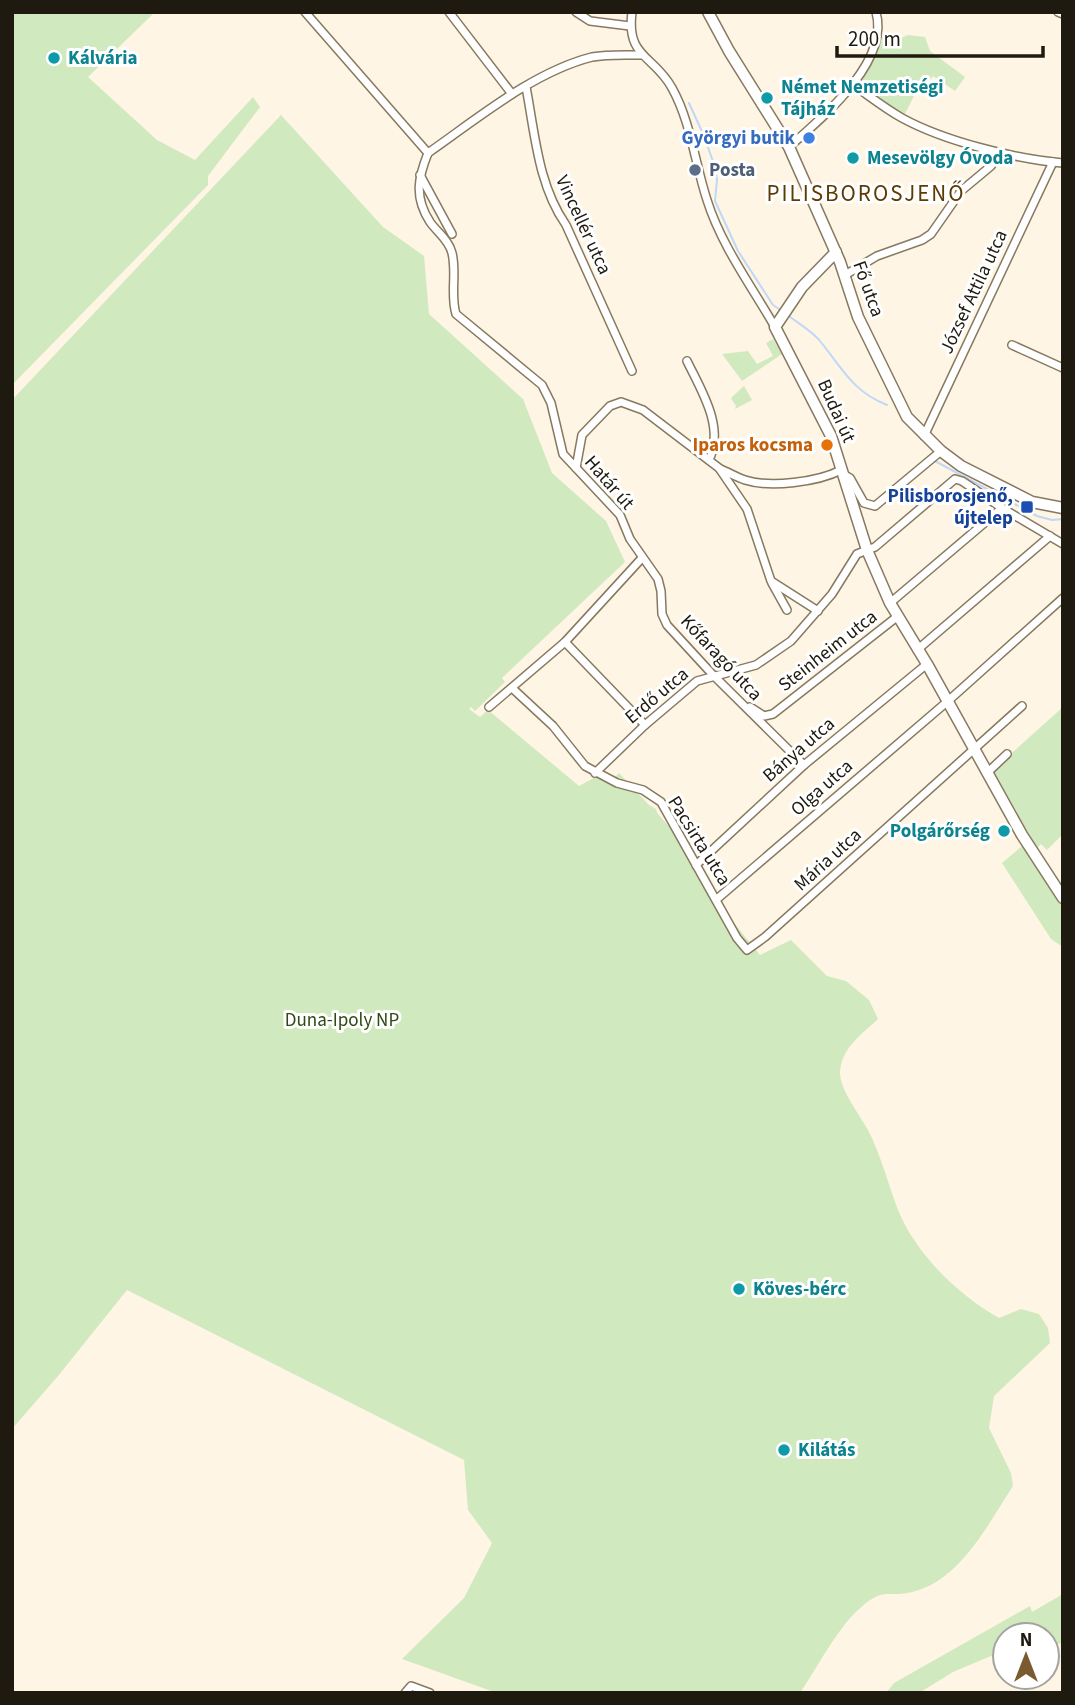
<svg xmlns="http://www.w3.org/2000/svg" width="1075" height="1705" viewBox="0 0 1075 1705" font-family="'Source Sans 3',sans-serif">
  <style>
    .green { fill: #d1e9bf }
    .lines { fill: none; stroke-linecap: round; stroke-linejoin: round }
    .stream { stroke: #bfd8f7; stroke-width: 2 }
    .street-casing { stroke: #877960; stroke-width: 10 }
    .secondary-casing { stroke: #877960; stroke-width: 13 }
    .street { stroke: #fff; stroke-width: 7 }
    .secondary { stroke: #fff; stroke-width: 10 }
    .culture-dot { fill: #0f9aa8; stroke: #fff; stroke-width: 2.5 }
    .shop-dot { fill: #3f7fe0; stroke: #fff; stroke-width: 2.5 }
    .service-dot { fill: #5c6f8a; stroke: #fff; stroke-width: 2.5 }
    .food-dot { fill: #e8710a; stroke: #fff; stroke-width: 2.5 }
    .transit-dot { fill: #1a4fb4; stroke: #fff; stroke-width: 2.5 }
    .labels { text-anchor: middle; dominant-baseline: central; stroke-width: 6; stroke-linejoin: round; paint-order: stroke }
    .culture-label { font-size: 19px; font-weight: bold; fill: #0d838f; stroke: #fff; text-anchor: start }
    .shop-label { font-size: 19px; font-weight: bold; fill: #366cbe; stroke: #fff; text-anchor: end }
    .service-label { font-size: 19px; font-weight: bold; fill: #4e5e75; stroke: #fff; text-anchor: start }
    .street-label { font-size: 19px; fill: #1f1a0f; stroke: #fff }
    .food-label { font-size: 19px; font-weight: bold; fill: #c56008; stroke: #fff; text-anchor: end }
    .transit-label { font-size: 19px; font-weight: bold; fill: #164399; stroke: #fff; text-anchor: end }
    .park-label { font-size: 19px; fill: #2e4a10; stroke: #fff }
    .quarter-label { font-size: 23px; letter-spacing: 2px; fill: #5d3b04; stroke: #fff }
  </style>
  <rect width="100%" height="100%" fill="#fef5e4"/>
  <g class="green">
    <polygon points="12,12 155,12 88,77 157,140 195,160 253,97 260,107 208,176 208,185 12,385"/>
    <polygon points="895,33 901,38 908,35 925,37 930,51 965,77 955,91 933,76 918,95 915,94 904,116 859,85 884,34"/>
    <path d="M281,115L383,227L424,256L429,314L523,399L552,473L606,521L625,562L502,678L505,682L475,711L471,707L469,709L480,717L488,710L579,786L601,774L610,782L619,773L649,805L656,809L657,813L674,832L721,907L760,955L791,940L827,976L846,981L869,1000L878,1019C861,1035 841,1048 840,1073C840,1090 860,1115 868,1130C881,1155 888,1184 898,1210C916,1254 958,1295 999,1318L1021,1309L1039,1314L1048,1328L1050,1343L994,1396L989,1428L1011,1473L1013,1486C988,1524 960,1581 912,1592C885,1598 884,1586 858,1610C837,1629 817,1668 800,1693H497L402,1659L464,1598L492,1543L468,1510L464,1460L127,1290L58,1376L12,1429V400Z"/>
    <polygon points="773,339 782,354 742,381 722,354 748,351 757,364 773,356 766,343"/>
    <polygon points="744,386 752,400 735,409 736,406 731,398"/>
    <polygon points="1063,707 1063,834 1047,850 1041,844 1037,848 993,770"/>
    <polygon points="1022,846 1063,903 1063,947 1051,939 1002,863"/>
    <polygon points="1063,1594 1063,1643 1047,1645 1047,1635 1005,1635 1005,1650 953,1672 919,1693 886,1693 894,1683 1030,1606 1032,1612"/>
  </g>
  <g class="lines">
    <g class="stream">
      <polyline points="689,103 704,136 715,167 717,180 715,201 738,251 773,305 782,311"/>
      <path d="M789,316C799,324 812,331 820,341C843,369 852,391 887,405"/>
      <polyline points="935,461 1037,516 1052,520 1063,519"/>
    </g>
    <g class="street-casing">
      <g id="street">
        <polyline points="305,12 428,153"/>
        <polyline points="449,12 512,94"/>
        <polyline points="576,12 590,21 630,26"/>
        <path d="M632,12C626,58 654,55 672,88C691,122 695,164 707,200C721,245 752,287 775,327"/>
        <polyline points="1058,12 1063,14"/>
        <path d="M852,84C868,95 884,108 902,118C944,141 1015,159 1063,163"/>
        <path d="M526,87C535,134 538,185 566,225L632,371"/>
        <path d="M789,147C823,117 890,62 876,12"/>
        <path d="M428,153C418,178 414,197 430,222C437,232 449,240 452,253C457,273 450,295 456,314L542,385L551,403L563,454L620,515L630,539L658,579L661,591L662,614L667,625L713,675L804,765"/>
        <path d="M428,153C477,119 533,72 592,57C608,54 625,55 641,55"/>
        <polyline points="420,175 452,234"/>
        <polyline points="845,275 877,256 922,240 931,234 961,191 991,166 1000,153"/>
        <polyline points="1012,345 1063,368"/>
        <path d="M687,361C701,390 725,427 709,460"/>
        <polyline points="924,436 1053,162"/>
        <polyline points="576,468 582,435 610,406 621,402 643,410 719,468 747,509 771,581 818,611"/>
        <path d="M720,469C728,472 736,477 745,480C770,488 818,482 841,470"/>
        <polyline points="843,474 850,478 864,503 875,506 941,451"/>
        <polyline points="772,583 787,610"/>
        <polyline points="890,603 1002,508"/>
        <polyline points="565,642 645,725"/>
        <polyline points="917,650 1050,536"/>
        <polyline points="512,688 553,726 585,766 617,783 643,790 661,802 737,938 747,950 765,937 1022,706"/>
        <polyline points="489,707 565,642 642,558"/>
        <polyline points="750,707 764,716 773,714 898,616"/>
        <polyline points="595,773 645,725 697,681 756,665 791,641 832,594 857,554 875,547 955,479 962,481 1002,508 1063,544"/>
        <polyline points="987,773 1007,754"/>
        <polyline points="696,865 804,765 927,664"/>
        <polyline points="717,899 948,701 1063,598"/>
        <polyline points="405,1693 411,1686 430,1693"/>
      </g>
    </g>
    <g class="secondary-casing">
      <g id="secondary">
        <polyline points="708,12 729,51 789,147 840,262 858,317 907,417 941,451 961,466 1032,502 1063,508"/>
        <polyline points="836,252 802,287 775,327 831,436 867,550 890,603 927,664 1022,835 1063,898"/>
      </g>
    </g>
    <use href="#street" class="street"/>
    <use href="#secondary" class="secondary"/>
  </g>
  <g class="culture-dot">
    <circle cx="54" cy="58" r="7"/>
    <circle cx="767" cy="98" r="7"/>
    <circle cx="853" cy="158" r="7"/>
    <circle cx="1004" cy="831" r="7"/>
    <circle cx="739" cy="1289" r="7"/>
    <circle cx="784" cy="1450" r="7"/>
  </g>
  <circle class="shop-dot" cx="809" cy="138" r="7"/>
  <circle class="service-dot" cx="695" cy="170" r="7"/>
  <circle class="food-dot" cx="827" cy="445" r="7"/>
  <rect class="transit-dot" x="1020" y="500" width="14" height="14" rx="3.5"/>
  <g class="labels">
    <g class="culture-label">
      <text x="68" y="58">Kálvária</text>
      <text x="781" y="87">Német Nemzetiségi<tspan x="781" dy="22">Tájház</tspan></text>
      <text x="867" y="158">Mesevölgy Óvoda</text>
      <text x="990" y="831" text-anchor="end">Polgárőrség</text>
      <text x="753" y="1289">Köves-bérc</text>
      <text x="798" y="1450">Kilátás</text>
    </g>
    <g class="shop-label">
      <text x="795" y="138">Györgyi butik</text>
    </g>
    <g class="service-label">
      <text x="709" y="170">Posta</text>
    </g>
    <g class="street-label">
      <text transform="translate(583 225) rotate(65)">Vincellér utca</text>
      <text transform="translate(868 289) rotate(70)">Fő utca</text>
      <text transform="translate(974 292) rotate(-65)">József Attila utca</text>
      <text transform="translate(836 411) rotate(66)">Budai út</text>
      <text transform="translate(609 483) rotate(49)">Határ út</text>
      <text transform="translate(828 651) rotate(-38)">Steinheim utca</text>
      <text transform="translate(721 658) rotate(47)">Kőfaragó utca</text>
      <text transform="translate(657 696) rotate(-40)">Erdő utca</text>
      <text transform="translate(799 750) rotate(-41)">Bánya utca</text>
      <text transform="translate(822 788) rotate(-41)">Olga utca</text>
      <text transform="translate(699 841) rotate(58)">Pacsirta utca</text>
      <text transform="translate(828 860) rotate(-42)">Mária utca</text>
    </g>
    <g class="food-label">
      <text x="813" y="445">Iparos kocsma</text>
    </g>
    <g class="transit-label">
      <text x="1013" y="496">Pilisborosjenő,<tspan x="1013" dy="22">újtelep</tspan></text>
    </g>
    <g class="park-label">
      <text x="342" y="1020">Duna-Ipoly NP</text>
    </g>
    <g class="quarter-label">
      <text x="866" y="193">PILISBOROSJENŐ</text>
    </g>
  </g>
  <rect width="1075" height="1705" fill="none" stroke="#1f1a0f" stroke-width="28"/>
  <g transform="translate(1026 1656)"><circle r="33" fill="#ffffff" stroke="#a5a39f" stroke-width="2"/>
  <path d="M0-5L12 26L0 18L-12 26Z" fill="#7b5a30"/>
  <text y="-10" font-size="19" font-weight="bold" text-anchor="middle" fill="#1f1a0f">N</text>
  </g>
  <path d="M837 46v10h206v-10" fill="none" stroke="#1f1a0f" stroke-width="3.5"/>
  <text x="848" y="46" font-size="21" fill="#1f1a0f" stroke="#ffffff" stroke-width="5" paint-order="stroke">200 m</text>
</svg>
